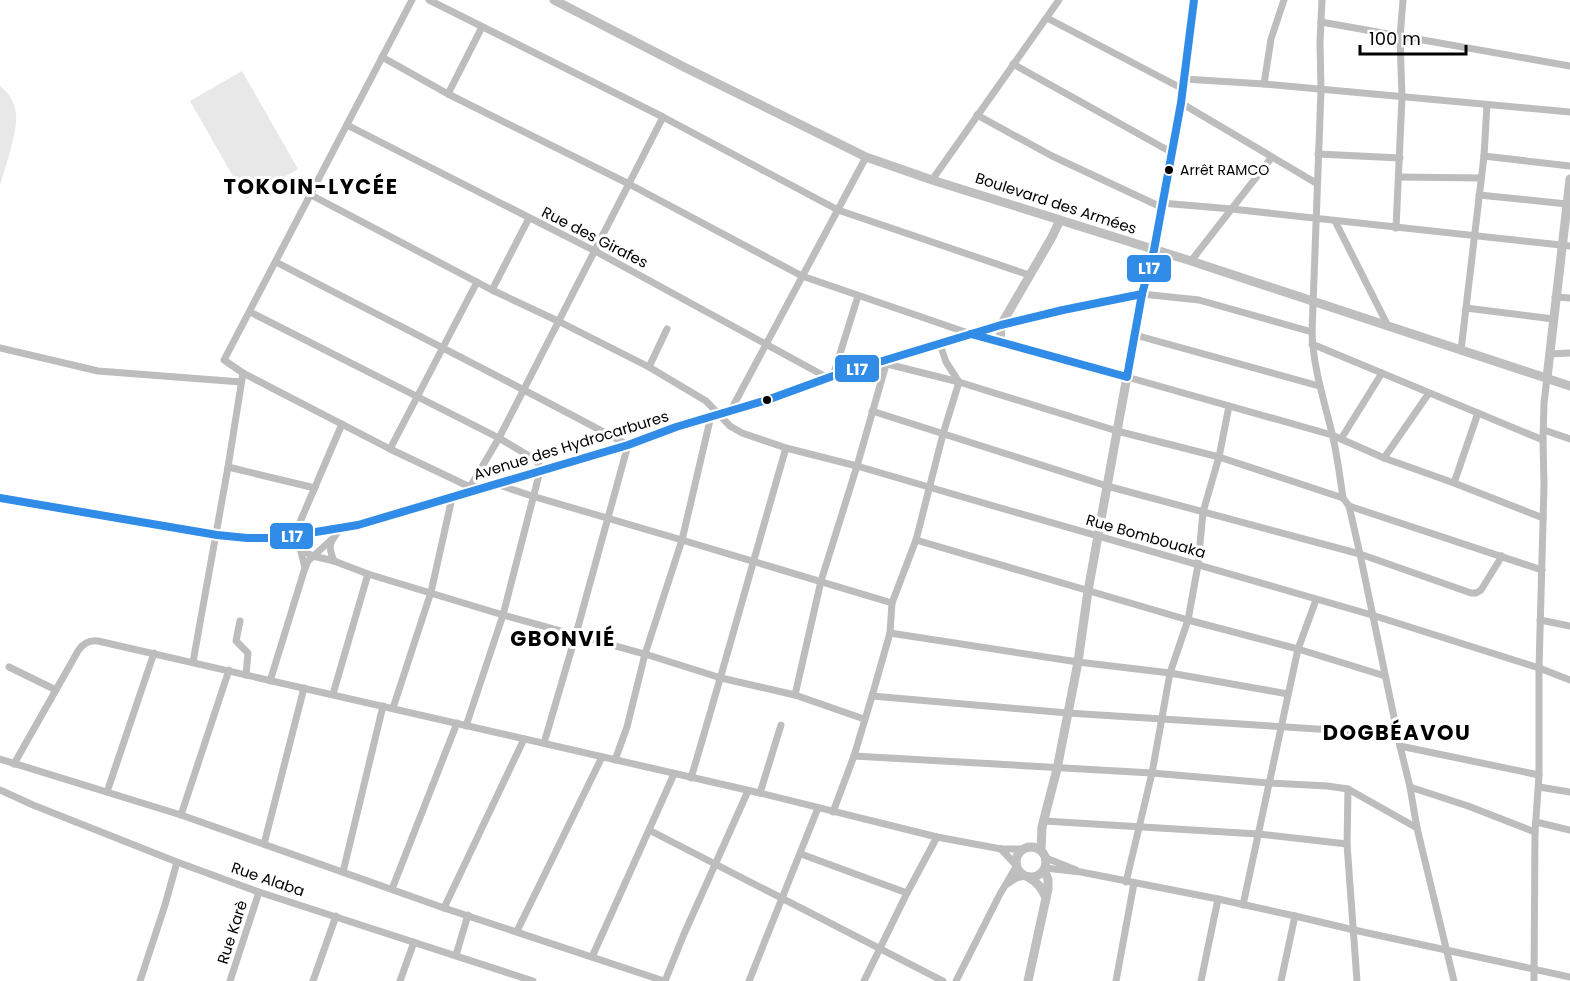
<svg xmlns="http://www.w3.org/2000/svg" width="1570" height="981" viewBox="0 0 1570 981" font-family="Poppins,sans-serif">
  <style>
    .green { fill: #e8e8e8 }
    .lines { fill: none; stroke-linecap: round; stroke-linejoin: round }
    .street { stroke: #bdbdbd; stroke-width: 7 }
    .secondary { stroke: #bfbfbf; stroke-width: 9 }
    .bus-1-casing { stroke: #fff; stroke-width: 12 }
    .bus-1 { stroke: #318ce7; stroke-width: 8 }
    .bus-dot { fill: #000; stroke: #fff; stroke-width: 2 }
    .labels { text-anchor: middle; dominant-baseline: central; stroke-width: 6; stroke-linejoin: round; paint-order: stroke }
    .bus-label { font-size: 14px; fill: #000; stroke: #fff; text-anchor: start }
    .street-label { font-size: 15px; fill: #000; stroke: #fff }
    .district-label { font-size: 21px; font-weight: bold; letter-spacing: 1.5px; fill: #000; stroke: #fff }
    .line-badge { stroke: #fff; stroke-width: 2 }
    .badge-label { font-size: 16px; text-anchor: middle; font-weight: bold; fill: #fff }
  </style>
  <rect width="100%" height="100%" fill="#fff"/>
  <g class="green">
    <polygon points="242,71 298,169 246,199 190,101"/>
    <path d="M0,86C9,93 15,102 16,114C18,131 5,168 0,186Z"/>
  </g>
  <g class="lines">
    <g class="street">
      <polyline points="412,0 224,360 243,373 390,449 470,487 473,491"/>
      <polyline points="429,0 663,117 838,210 1029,275"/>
      <path d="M1322,0L1320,42L1321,90L1312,332C1313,367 1324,400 1332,433C1337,454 1340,477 1343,498L1349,506L1360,554L1400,746L1410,787L1417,828L1454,981"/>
      <polyline points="1047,18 1183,89"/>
      <polyline points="1321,22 1570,66"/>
      <polyline points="382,57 448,94 629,184 802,276 971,334"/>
      <polyline points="1013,64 1171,152"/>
      <polyline points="1184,79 1264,84 1570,112"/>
      <polyline points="1264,84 1271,39 1284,0"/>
      <polyline points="448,94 482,27"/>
      <polyline points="1181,103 1316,183"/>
      <polyline points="977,115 1052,156 1161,207"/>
      <polyline points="347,125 595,251 828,378"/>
      <polyline points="1318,154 1400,158"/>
      <polyline points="1484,156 1570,166"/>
      <polyline points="1399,177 1481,178"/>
      <polyline points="932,180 1059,0"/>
      <polyline points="311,195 492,290 558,321 649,367 706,401 730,426 742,433 786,448 857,466 1011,511 1372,615 1539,668 1570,680"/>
      <polyline points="1479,195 1567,204"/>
      <polyline points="1161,203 1232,209 1570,246"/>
      <polyline points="1335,221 1388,326"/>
      <polyline points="1396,228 1402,97 1400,37 1403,0"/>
      <polyline points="1191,261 1272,157"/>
      <path d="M276,262C393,323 511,382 628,445L576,634L544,743"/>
      <polyline points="492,290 529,218"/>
      <polyline points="1142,294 1199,300 1312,332"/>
      <polyline points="1555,297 1570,298"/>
      <polyline points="1466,308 1553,319"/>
      <polyline points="250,312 499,438 534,459 539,464 540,471 503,615 466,726"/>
      <polyline points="1135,335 1319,386"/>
      <polyline points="1312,344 1543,440"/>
      <polyline points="0,348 98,371 241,382"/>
      <polyline points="1461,350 1484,156 1487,105"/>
      <polyline points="1549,354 1570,353"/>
      <polyline points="887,364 959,382 1117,431 1219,457 1343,498"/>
      <polyline points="649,367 667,329"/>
      <polyline points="833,376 858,296"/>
      <polyline points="1127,377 1332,435 1384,458 1454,483 1543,518"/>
      <polyline points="731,410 866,157"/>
      <polyline points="872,411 1107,486 1360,554 1471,593 1476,593 1481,590 1502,556"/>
      <polyline points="1544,430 1570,439"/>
      <polyline points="1341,439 1382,373"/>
      <polyline points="390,449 477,282"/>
      <polyline points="1384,458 1429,393"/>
      <polyline points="228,467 315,488"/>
      <polyline points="1454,483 1478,413"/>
      <polyline points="496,484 532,496 682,540 892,603"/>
      <polyline points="470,487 499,438 663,117"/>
      <polyline points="1349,506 1542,570"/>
      <polyline points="304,534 301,552 305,568"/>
      <polyline points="294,536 342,424"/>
      <polyline points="279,538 313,556 334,561 368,574 503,615 645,654 721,678 795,695 864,719"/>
      <polyline points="916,540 1188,620 1298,649 1385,676"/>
      <path d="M334,561C327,545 330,542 340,529"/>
      <polyline points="1540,620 1570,626"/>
      <polyline points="240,621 236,641 248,653 246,675"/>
      <polyline points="890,633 1078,662 1170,673 1288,694"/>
      <polyline points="193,662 228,467 243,373"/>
      <polyline points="9,667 56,690"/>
      <polyline points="270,681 305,568 308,561 331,540"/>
      <polyline points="333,694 368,574"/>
      <polyline points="795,695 821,581 857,466 887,361"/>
      <polyline points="872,696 1068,713 1397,734"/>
      <polyline points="393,708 431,592 452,498"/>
      <polyline points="1400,746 1539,775"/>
      <polyline points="854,756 1152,773 1268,783 1327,786 1348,789 1417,828"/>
      <polyline points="0,759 181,815 444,908 664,981"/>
      <polyline points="615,760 627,727 645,654 682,540 711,416"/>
      <path d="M14,764L78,651C83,643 89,640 98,641L760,793L937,837L1001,849H1021"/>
      <path d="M691,778C724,668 754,558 786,448"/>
      <polyline points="1410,787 1468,806 1535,832"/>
      <polyline points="1539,787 1570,792"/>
      <polyline points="1348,789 1347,844 1357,981"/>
      <polyline points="0,790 33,805 177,862 259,892 533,981"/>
      <polyline points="107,792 154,653"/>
      <polyline points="760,793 781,725"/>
      <polyline points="833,812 854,756 872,696 890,633 892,603 916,540 943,434 959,382 946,362 940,344"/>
      <polyline points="181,815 229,670"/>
      <polyline points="1044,821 1258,834 1347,844"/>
      <polyline points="1536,822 1570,830"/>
      <polyline points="649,830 943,981"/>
      <polyline points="264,844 304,688"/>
      <polyline points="1001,849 1015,864"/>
      <polyline points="801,854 907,893"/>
      <polyline points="1046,858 1076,870"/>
      <polyline points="1045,868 1081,872 1218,899 1295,916 1354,930 1570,977"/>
      <polyline points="343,872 383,706"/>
      <polyline points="1126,882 1152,773 1170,673 1188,620 1198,565 1203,512 1219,457 1229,406"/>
      <polyline points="1007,884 1016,878 1024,876"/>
      <polyline points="392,889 457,723"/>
      <polyline points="1243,905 1298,649 1316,600"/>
      <polyline points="444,908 524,739"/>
      <polyline points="517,931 602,757"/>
      <polyline points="456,955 468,915"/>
      <polyline points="592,957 674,774"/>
      <polyline points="140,981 165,905 177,862"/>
      <polyline points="230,981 259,892"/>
      <polyline points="313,981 336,916"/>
      <polyline points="400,981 414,942"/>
      <polyline points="665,981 684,934 748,791"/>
      <polyline points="749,981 818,808"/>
      <polyline points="864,981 907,893 937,837"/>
      <polyline points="956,981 1000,894 1016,867"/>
      <polyline points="1116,981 1134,883"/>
      <polyline points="1201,981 1218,899"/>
      <polyline points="1281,981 1295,916"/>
      <polyline points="1534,981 1535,832 1539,775 1539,668 1544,486 1543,440 1544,403 1547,378"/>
    </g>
    <g class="secondary">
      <polyline points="554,0 686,68 866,157 932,180 1191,261 1570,386"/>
      <polyline points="971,334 1000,343 1127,377"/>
      <polyline points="1000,343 1001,325 1052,237 1060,220"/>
      <polyline points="1547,378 1570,179"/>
      <polyline points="0,498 217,535 247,538 279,538 358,525 628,445 676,427 767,400 833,376 1001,325 1063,310 1142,294"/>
      <circle cx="1031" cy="862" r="15"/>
      <polyline points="1041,850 1042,827 1057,769 1078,662 1088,591 1142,294 1154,250 1181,103 1194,0"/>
      <path d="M1028,877C1038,883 1042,888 1046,898"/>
      <polyline points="1028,981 1048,889 1048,879 1044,870"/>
    </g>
    <g class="bus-1-casing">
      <g id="bus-1">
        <polyline points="971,334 1127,377 1142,294 1154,250 1181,103 1194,0"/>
        <polyline points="0,498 217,535 247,538 279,538 358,525 628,445 676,427 767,400 833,376 1001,325 1063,310 1142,294"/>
      </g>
    </g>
    <use href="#bus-1" class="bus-1"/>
  </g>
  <g class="bus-dot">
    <circle cx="1169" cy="170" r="5"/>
    <circle cx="767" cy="400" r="5"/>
  </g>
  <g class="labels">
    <g class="bus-label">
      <text x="1180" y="170">Arrêt RAMCO</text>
    </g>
    <g class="street-label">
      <text transform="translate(1056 203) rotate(18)">Boulevard des Armées</text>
      <text transform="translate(595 237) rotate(27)">Rue des Girafes</text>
      <text transform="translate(571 445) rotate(-17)">Avenue des Hydrocarbures</text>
      <text transform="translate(1146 536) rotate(16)">Rue Bombouaka</text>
      <text transform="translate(268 879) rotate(19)">Rue Alaba</text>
      <text transform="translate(232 932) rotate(-72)">Rue Karè</text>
    </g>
    <g class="district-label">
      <text x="311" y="186">TOKOIN-LYCÉE</text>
      <text x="563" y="638">GBONVIÉ</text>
      <text x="1397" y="732">DOGBÉAVOU</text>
    </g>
  </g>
  <g class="line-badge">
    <rect x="1126" y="254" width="46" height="29" rx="6" fill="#318ce7"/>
    <rect x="834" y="354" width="46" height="29" rx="6" fill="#318ce7"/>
    <rect x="269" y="522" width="45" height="28" rx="6" fill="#318ce7"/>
  </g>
  <g class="badge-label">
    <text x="1149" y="274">L17</text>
    <text x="857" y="375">L17</text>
    <text x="292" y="542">L17</text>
  </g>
  <path d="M1360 45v9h106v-9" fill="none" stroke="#000000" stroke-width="3"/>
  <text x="1369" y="45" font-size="18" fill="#000000" stroke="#ffffff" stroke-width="4.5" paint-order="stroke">100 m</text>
</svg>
